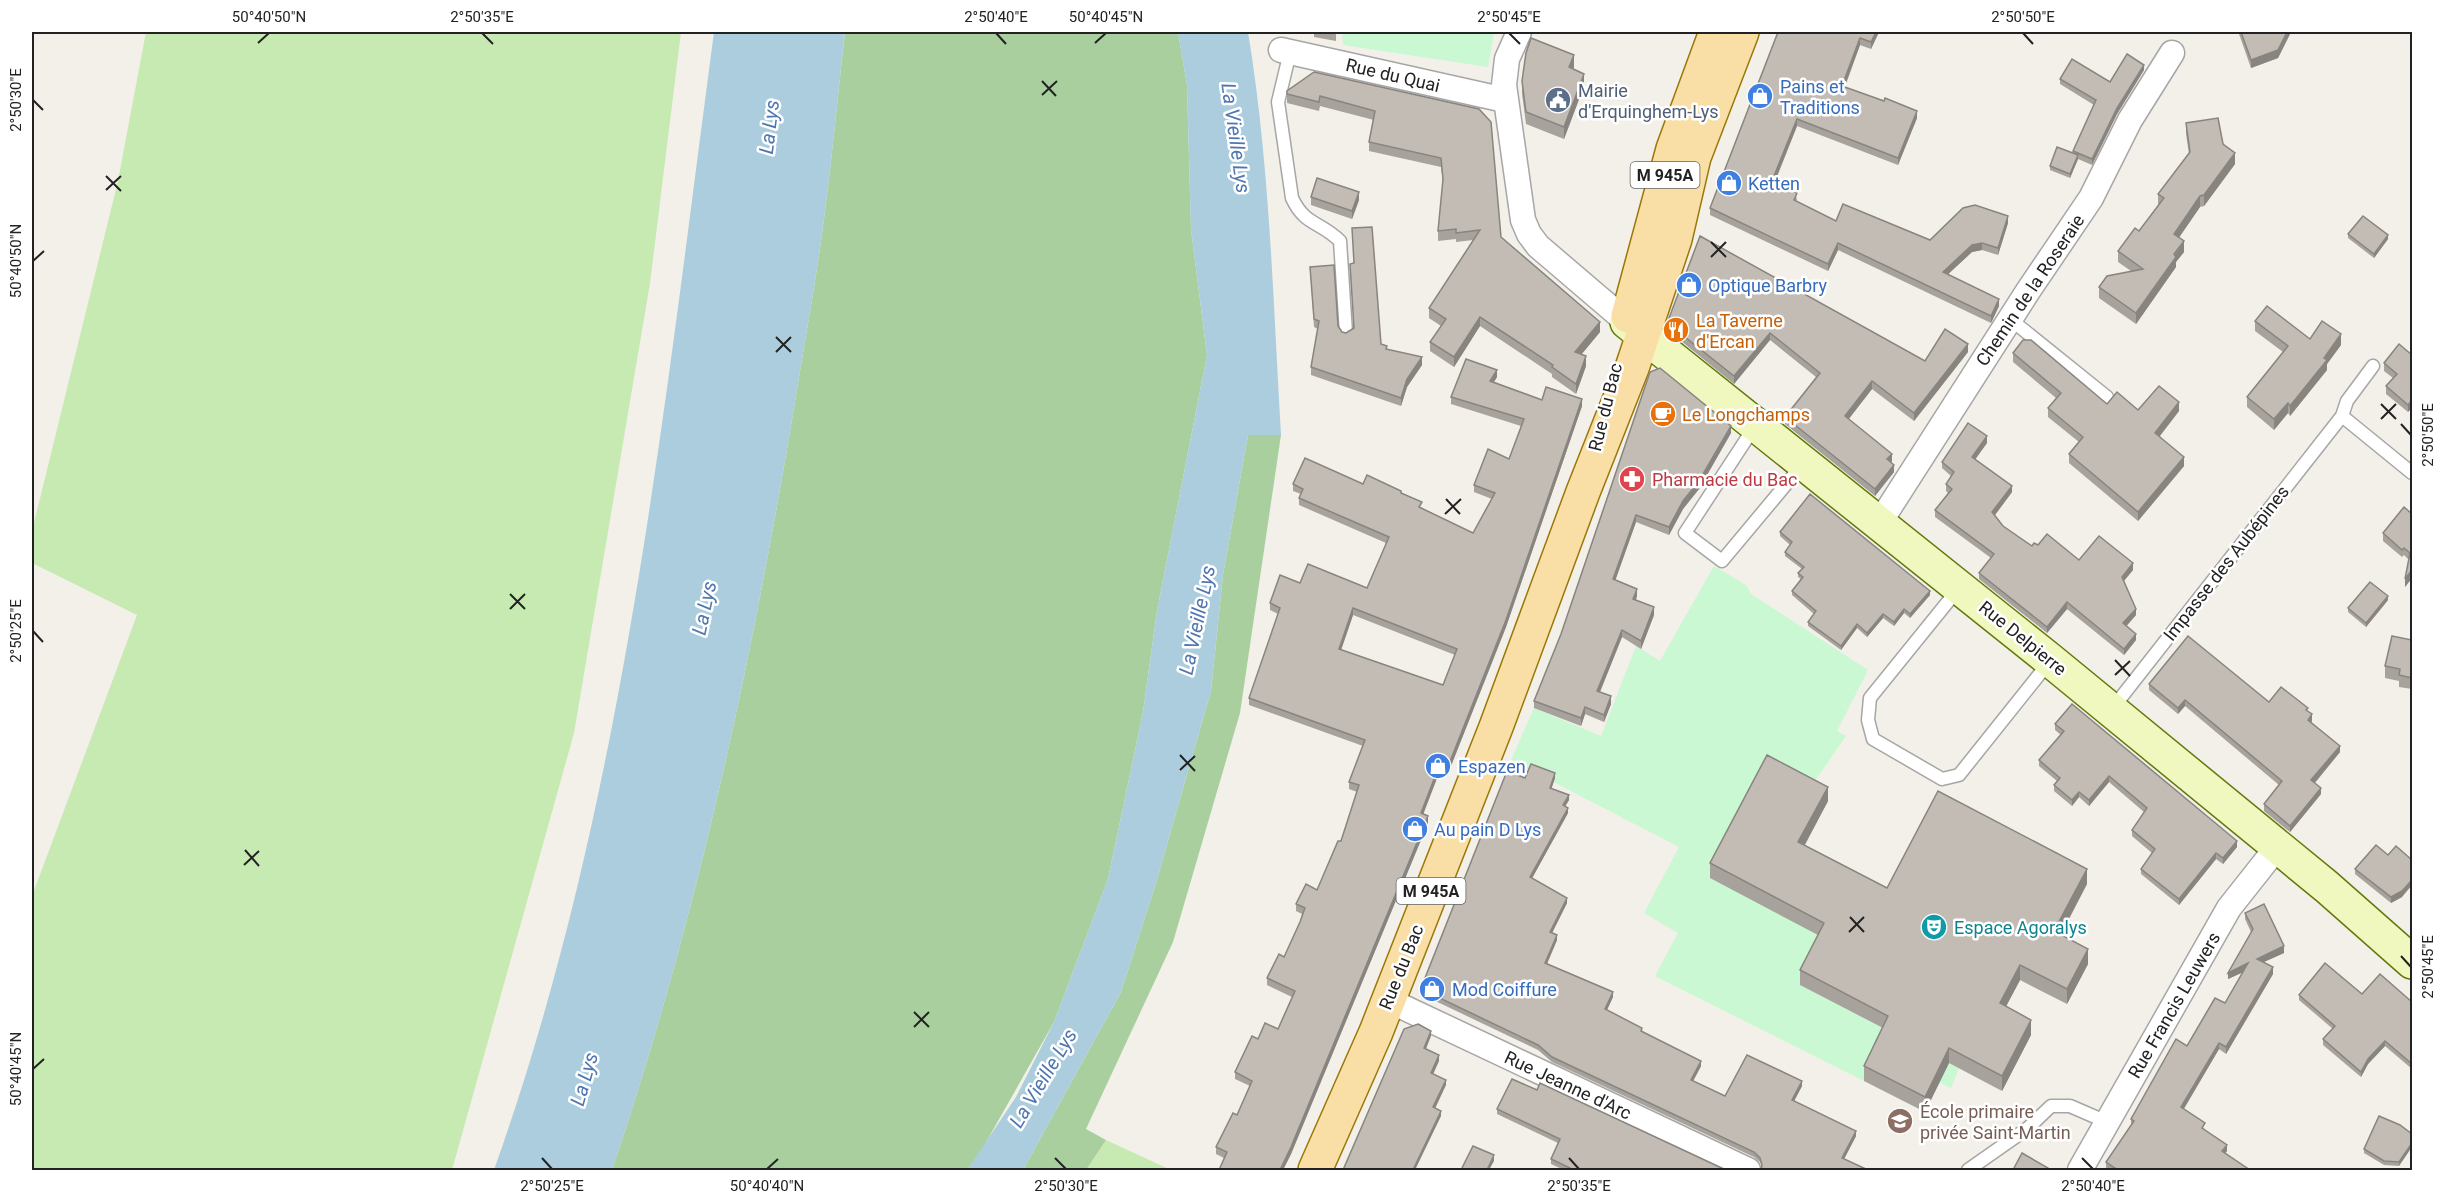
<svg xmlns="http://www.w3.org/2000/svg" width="2444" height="1202" viewBox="0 0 2444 1202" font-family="Roboto,sans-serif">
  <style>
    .grass { fill: #c7e9b2 }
    .forest { fill: #a9cf9f }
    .park { fill: #c9f8d2 }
    .water { fill: #abcddd }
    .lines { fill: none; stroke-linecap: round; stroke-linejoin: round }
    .lane-casing { stroke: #a6a6a6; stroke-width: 15 }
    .street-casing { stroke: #a6a6a6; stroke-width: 27 }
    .secondary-casing { stroke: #617909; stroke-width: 36 }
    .primary-casing { stroke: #9b7805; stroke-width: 36 }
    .lane { stroke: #fff; stroke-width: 12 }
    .street { stroke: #fff; stroke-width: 24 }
    .secondary { stroke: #f0f8c0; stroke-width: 33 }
    .primary { stroke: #f9dea6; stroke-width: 33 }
    .wall { fill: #a7a29c; fill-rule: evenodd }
    .shaded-wall { fill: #88847f }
    .building { fill: #c2bcb5; stroke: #88847f; stroke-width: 1.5; fill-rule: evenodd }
    .ticks { fill: none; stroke: #222; stroke-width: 2 }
    .labels { text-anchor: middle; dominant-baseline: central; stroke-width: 5; stroke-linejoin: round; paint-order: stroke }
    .shield { fill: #fff; stroke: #646464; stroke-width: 1.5 }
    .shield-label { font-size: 16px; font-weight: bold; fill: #222 }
    .street-label { font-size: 18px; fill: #222; stroke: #fff }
    .shop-label { font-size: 18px; fill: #366cbe; stroke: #fff; text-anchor: start }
    .service-label { font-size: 18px; fill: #4e5e75; stroke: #fff; text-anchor: start }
    .food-label { font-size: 18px; fill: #c56008; stroke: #fff; text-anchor: start }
    .health-label { font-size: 18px; fill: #be3a42; stroke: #fff; text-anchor: start }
    .culture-label { font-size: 18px; fill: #0d838f; stroke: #fff; text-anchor: start }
    .education-label { font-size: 18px; fill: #785e54; stroke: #fff; text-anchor: start }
    .water-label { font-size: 20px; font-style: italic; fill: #5076b0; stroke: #fff }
    .neatline { fill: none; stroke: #222; stroke-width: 2 }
    .ticks-label { font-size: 15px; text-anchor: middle; fill: #222 }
  </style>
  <rect width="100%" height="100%" fill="#f2f0e9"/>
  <g class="grass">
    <polygon points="146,32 681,32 650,283 574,733 452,1170 32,1170 32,896 137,615 32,563 32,531 118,181"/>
    <polygon points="1106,1140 1171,1170 1086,1170"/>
  </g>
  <g class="forest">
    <path d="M845,32H1178L1187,85L1191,229L1207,355L1157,611L1143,712L1108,879L1054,1022L980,1153L967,1170H612C695,925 750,670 793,414C802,356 813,299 821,241C831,171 837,101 845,32Z"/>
    <polygon points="1248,435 1281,435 1240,713 1173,942 1086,1129 1106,1140 1086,1170 1023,1170 1121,992 1156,883 1211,691 1223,575"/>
  </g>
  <g class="park">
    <polygon points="1342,32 1494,32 1488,67 1343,45"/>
    <polygon points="1714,566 1746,585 1751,594 1868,670 1837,731 1846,736 1808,791 1767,770 1824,938 1800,985 1959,1068 1951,1088 1878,1052 1864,1081 1655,976 1678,933 1644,913 1679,847 1511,760 1534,708 1601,736 1636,646 1660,661"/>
  </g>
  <g class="water">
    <path d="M714,32H845C837,101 831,171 821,241C813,299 802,356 793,414C750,670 695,925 612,1170H494C624,805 663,414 714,32Z"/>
    <path d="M1178,32H1248C1270,165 1273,301 1281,435H1248L1223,575L1211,691L1156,883L1121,992L1023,1170H967L1016,1097L1054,1022L1108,879L1143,712L1157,611L1207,355L1191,229L1187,85Z"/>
  </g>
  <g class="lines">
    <g class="lane-casing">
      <g id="lane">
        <path d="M1290,52L1278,102L1292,198C1305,226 1320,221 1340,241L1346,333"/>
        <polyline points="2010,319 2107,397"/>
        <polyline points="2342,416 2412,473"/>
        <polyline points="1755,426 1685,533 1722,561 1803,464"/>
        <polyline points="1959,588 1870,698 1868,720 1873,739 1942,779 1959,775 2050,661"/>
        <polyline points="2112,709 2342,416 2347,401 2373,366"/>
        <polyline points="1968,1170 2028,1128 2051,1106 2070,1106 2107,1122"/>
      </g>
    </g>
    <g class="street-casing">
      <g id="street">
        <polyline points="1519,32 1507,59 1504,85 1523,220 1529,234 1538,246 1627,322"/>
        <polyline points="1281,50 1505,100"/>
        <polyline points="1880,522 2028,291 2091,198 2130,120 2172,53"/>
        <polyline points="1388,1000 1748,1170"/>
        <polyline points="2080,1170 2229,908 2278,846"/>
      </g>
    </g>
    <g class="secondary-casing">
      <polyline id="secondary" points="1627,322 2050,660 2327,887 2412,962"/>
    </g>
    <g class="primary-casing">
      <g id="primary">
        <polyline points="1628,316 1673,149 1716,32"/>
        <polyline points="1315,1170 1376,1032 1496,727 1583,492 1632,368 1675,239 1694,157 1742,32"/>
      </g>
    </g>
    <use href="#lane" class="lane"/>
    <use href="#street" class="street"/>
    <use href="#secondary" class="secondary"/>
    <use href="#primary" class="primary"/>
  </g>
  <g class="wall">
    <polygon points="1314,32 1336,32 1336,41 1314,37"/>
    <polygon points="1778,32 1879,32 1871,49 1860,45 1845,87 1917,118 1898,165 1797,126 1777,177 1795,192 1797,200 1796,201 1836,221 1930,240 2008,223 1998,255 1982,250 1972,252 1948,274 1999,306 1991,323 1838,250 1828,271 1710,215 1710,208"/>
    <polygon points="2239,32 2291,32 2278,58 2251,68 2239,34"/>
    <polygon points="1574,67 1573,69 1584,86 1564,139 1526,124 1522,94 1522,81"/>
    <polygon points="2144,70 2117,114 2092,165 2078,159 2070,178 2050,170 2050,166 2073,153 2073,151 2094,105 2060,84 2060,79 2110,82"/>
    <polygon points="1287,91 1479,109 1501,237 1600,332 1581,355 1586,366 1576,394 1552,377 1552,374 1480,326 1454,367 1430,351 1430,342 1441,326 1429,318 1429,308 1473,240 1456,242 1456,239 1438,241 1438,231 1443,184 1441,167 1369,151 1369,142 1374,120 1320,106 1319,111 1287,103"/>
    <polygon points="2186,123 2223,144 2235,164 2204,206 2200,207 2179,237 2184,252 2176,262 2176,267 2136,324 2099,298 2099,287 2131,271 2118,262 2118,251 2139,231 2158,205 2158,194 2189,154 2186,134"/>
    <polygon points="1311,197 1359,200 1352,219 1311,205"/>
    <polygon points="1352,228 1381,344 1387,349 1422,365 1407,387 1401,406 1311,375 1311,367 1318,329 1314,327 1310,267 1338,326 1342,332 1346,333 1353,329 1354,263"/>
    <polygon points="2348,234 2388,239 2374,258 2348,238"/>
    <polygon points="1700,236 1925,361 1968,352 1914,421 1872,389 1848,419 1892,461 1891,462 1894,472 1875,496 1785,424 1785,417 1816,377 1770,340 1734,384 1670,332 1669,326 1669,318"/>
    <polygon points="2255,321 2310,339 2341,345 2327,364 2327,370 2290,416 2288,413 2274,430 2247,407 2247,397 2283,352 2255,331"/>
    <polygon points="2013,353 2107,404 2138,410 2179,411 2160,436 2184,466 2138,521 2069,463 2069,454 2079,442 2048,417 2048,408 2056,398 2013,362"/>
    <polygon points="2412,355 2408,412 2386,394 2386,386 2393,378 2384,371 2384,363"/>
    <polygon points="1650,372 1731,433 1699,489 1683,509 1669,535 1636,522 1615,580 1637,596 1636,600 1654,615 1641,649 1622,637 1600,692 1611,704 1604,722 1585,714 1581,726 1534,708 1534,701 1561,634"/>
    <path d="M1497,377L1494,382L1542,400L1582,406L1506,627L1447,776L1439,773L1423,814L1428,823L1291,1154L1283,1170H1219L1224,1158L1216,1154V1147L1237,1115L1250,1086L1235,1079V1072L1258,1039L1278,1029L1292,997L1267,985V978L1284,957L1300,922L1302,914L1296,911V904L1317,890L1341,841L1357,792L1349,789V782L1363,746L1249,705V698L1278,614L1270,610V603L1300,583L1367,588L1386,543L1299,505V498L1301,494L1293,491V484H1363L1401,493L1422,508L1473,533L1492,499L1474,492V485L1509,459L1521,426L1451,404V397ZM1353,615L1455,655L1443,685L1341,650Z"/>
    <polygon points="1987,443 1975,459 2012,492 1995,515 2003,526 2032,546 2038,545 2079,560 2133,570 2124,581 2136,615 2126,626 2136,640 2124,655 2067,609 2047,633 1979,579 1979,573 1991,558 1935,517 1935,510 1948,493 1946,491 1946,484 1951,476 1942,468 1942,462"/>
    <polygon points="2412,514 2412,578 2405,587 2409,560 2404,555 2402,557 2383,541 2383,533"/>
    <polygon points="1780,532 1930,595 1910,618 1904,613 1894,626 1883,618 1867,637 1857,628 1841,650 1808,626 1808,622 1814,614 1792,595 1792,591 1801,579 1798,577 1798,573 1802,569 1785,556 1785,552 1790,545 1780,536"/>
    <polygon points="2388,600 2366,627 2348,612 2348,608"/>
    <polygon points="2412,640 2412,689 2399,687 2399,681 2385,678 2385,666"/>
    <polygon points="2149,684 2269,702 2308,711 2312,721 2311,722 2340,752 2315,783 2321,794 2290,832 2264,811 2264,804 2279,785 2185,706 2178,714 2149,690"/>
    <polygon points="2055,724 2237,847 2223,864 2216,859 2179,905 2141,874 2141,869 2152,853 2132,836 2132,830 2144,812 2109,782 2089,806 2079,797 2072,806 2054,791 2054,785 2057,781 2039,766 2039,760 2061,735 2055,730"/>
    <polygon points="1525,778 1555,778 1551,789 1569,800 1565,806 1568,813 1532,878 1567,903 1552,933 1557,940 1547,964 1613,997 1607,1010 1701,1066 1693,1081 1725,1096 1802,1086 1794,1101 1856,1136 1844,1159 1762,1167 1760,1162 1754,1157 1552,1062 1538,1050 1427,997 1423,988 1423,983"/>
    <polygon points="1828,801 1805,845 1887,888 2087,884 2061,935 2088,964 2067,1004 2020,980 2006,1006 2031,1035 2002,1091 1949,1063 1925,1112 1864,1081 1864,1066 1883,1028 1800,985 1800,970 1818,935 1710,878 1710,863"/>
    <polygon points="2355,869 2402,897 2391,903 2355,874"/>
    <polygon points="2245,913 2284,953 2264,962 2273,974 2226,1054 2219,1049 2184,1109 2227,1151 2225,1153 2250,1170 2109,1170 2106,1169 2106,1162 2131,1125 2131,1119 2187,1046 2225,1003 2243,972 2228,979 2251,932 2245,919"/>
    <polygon points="2362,994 2412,1002 2412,1069 2385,1046 2368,1064 2361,1077 2323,1045 2323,1039 2333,1029 2299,1000 2299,995"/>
    <polygon points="1497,1109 1726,1170 1564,1170 1551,1164 1551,1159 1558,1143 1497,1114"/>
    <polygon points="2412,1134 2399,1166 2384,1165 2364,1153 2364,1149"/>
  </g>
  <g class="shaded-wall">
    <polygon points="1876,32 1879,32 1871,49 1871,42"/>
    <polygon points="2287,32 2291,32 2278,58 2251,68 2251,60"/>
    <polygon points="1860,38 1860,45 1842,93 1842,86"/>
    <polygon points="1574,55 1574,67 1569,80 1569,67"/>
    <polygon points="2144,65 2144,70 2117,114 2092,165 2092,159 2117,108"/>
    <polygon points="1584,74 1584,86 1564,139 1564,127"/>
    <polygon points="1917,111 1917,118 1898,165 1898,158"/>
    <polygon points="1797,119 1797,126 1774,183 1774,176"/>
    <polygon points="2235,153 2235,164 2204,206 2204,195"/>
    <polygon points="2078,155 2078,159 2070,178 2070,174"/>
    <polygon points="1359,192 1359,200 1352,219 1352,211"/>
    <polygon points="2200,196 2200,207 2174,245 2174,234"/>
    <polygon points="2008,216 2008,223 1998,255 1998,248"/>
    <polygon points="2388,235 2388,239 2374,258 2374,254"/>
    <polygon points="2184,241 2184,252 2176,262 2176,267 2136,324 2136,313"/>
    <polygon points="1838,243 1838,250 1828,271 1828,264"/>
    <polygon points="1982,243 1982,250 1972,252 1943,279 1943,272 1972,245"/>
    <polygon points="1999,299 1999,306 1991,323 1991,316"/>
    <polygon points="1480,317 1480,326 1454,367 1454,357"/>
    <polygon points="1600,322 1600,332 1575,362 1575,352"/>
    <polygon points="1770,333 1770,340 1734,384 1734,376"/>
    <polygon points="2341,334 2341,345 2327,364 2327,370 2290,416 2290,406"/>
    <polygon points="1968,344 1968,352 1914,421 1914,413"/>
    <polygon points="1586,356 1586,366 1576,394 1576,384"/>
    <polygon points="1422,357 1422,365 1407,387 1401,406 1401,398 1407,379"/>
    <polygon points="1497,370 1497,377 1490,388 1490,381"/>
    <polygon points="1872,381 1872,389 1845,424 1845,416"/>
    <polygon points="1582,399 1582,406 1506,627 1447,776 1447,769"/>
    <polygon points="2412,400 2412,408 2408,412 2408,405"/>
    <polygon points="2179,402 2179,411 2155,442 2155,433"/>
    <polygon points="2288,403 2288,413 2274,430 2274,419"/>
    <polygon points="1731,426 1731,433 1699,489 1683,509 1669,535 1669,527 1683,501"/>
    <polygon points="1987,436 1987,443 1972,464 1972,457"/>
    <polygon points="1892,454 1892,461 1887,467 1887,459"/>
    <polygon points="2184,457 2184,466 2138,521 2138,512"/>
    <polygon points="1894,465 1894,472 1875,496 1875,489"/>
    <polygon points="2012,486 2012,492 1992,519 1992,512"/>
    <polygon points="1636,515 1636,522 1613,587 1613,579"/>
    <polygon points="2133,563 2133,570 2122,583 2122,577"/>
    <polygon points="2412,570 2412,578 2405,587 2405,579"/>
    <polygon points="1637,589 1637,596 1633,606 1633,599"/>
    <polygon points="1930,591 1930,595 1910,618 1910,614"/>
    <polygon points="2388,596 2388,600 2366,627 2366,623"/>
    <polygon points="2067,602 2067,609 2047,633 2047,627"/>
    <polygon points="1654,607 1654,615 1641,649 1641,641"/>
    <polygon points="1353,608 1353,615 1339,656 1339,649"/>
    <polygon points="1904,609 1904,613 1894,626 1894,622"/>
    <polygon points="2136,609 2136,615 2123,630 2123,623"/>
    <polygon points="1883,614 1883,618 1867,637 1867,633"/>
    <polygon points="1857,624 1857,628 1841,650 1841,646"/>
    <polygon points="1622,630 1622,637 1597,699 1597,691"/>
    <polygon points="2136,634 2136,640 2124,655 2124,649"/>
    <polygon points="1611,696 1611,704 1604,722 1604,715"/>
    <polygon points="2185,700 2185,706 2178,714 2178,708"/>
    <polygon points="1585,707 1585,714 1581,726 1581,718"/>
    <polygon points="2312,714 2312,721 2308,726 2308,720"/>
    <polygon points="2340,746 2340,752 2311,787 2311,780"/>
    <polygon points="1439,766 1439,773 1421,820 1421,813"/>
    <polygon points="1555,773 1555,778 1550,793 1550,788"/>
    <polygon points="2109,776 2109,782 2089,806 2089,800"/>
    <polygon points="1828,787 1828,801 1798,857 1798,842"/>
    <polygon points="2321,788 2321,794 2290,832 2290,826"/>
    <polygon points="2079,792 2079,797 2072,806 2072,800"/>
    <polygon points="1569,795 1569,800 1563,810 1563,805"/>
    <polygon points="1568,808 1568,813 1530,882 1530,877"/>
    <polygon points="1428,816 1428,823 1291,1154 1283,1170 1280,1170"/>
    <polygon points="2237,841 2237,847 2223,864 2223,858"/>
    <polygon points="2216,853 2216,859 2179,905 2179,899"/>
    <polygon points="2087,869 2087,884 2054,946 2054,931"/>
    <polygon points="2412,880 2412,885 2402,897 2391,903 2391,897"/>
    <polygon points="1567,898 1567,903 1550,937 1550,932"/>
    <polygon points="1557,935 1557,940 1545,968 1545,963"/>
    <polygon points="2284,946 2284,953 2257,965 2257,959"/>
    <polygon points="2088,949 2088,964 2067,1004 2067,989"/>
    <polygon points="2248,963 2248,970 2228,979 2228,973"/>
    <polygon points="2020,965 2020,980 2000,1018 2000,1003"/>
    <polygon points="2273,967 2273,974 2226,1054 2226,1047"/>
    <polygon points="1613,992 1613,997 1605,1014 1605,1009"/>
    <polygon points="2031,1020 2031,1035 2002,1091 2002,1076"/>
    <polygon points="1431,1031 1431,1036 1424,1054 1424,1048"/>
    <polygon points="2385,1041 2385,1046 2368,1064 2361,1077 2361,1072 2368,1059"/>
    <polygon points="2219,1043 2219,1049 2181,1113 2181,1107"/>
    <polygon points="1949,1048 1949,1063 1925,1112 1925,1097"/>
    <polygon points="1439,1055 1439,1061 1431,1079 1431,1073"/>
    <polygon points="1701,1061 1701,1066 1691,1085 1691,1080"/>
    <polygon points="1446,1080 1446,1085 1433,1113 1433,1107"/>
    <polygon points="1802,1081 1802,1086 1792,1105 1792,1100"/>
    <polygon points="1441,1111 1441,1116 1415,1170 1413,1170"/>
    <polygon points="1856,1131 1856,1136 1842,1163 1842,1158"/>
    <polygon points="2412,1143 2412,1147 2399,1166 2399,1162"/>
    <polygon points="2227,1145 2227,1151 2222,1157 2222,1151"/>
    <polygon points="1494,1155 1494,1161 1489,1170 1487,1170"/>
  </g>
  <g class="building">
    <polygon points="1778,32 1876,32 1871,42 1860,38 1842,86 1884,101 1885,98 1917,111 1898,158 1797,119 1774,176 1795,186 1793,191 1797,193 1794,200 1836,221 1843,204 1930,240 1963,208 1975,205 2008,216 1998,248 1982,243 1972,245 1943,272 1999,299 1991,316 1838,243 1828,264 1710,208"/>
    <polygon points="2241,32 2287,32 2278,50 2251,60"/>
    <polygon points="1531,38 1574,55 1569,67 1584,74 1564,127 1526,112 1522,81 1526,53"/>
    <polygon points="2127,54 2144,65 2117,108 2092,159 2073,151 2096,100 2060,79 2072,59 2110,82"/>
    <polygon points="1314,72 1479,109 1491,122 1501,237 1600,322 1575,352 1586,356 1576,384 1552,367 1553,365 1480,317 1454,357 1430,342 1446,319 1429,308 1480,230 1456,233 1456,229 1438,231 1443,179 1441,158 1369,142 1375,111 1320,96 1319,102 1287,94 1287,91"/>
    <polygon points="2218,118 2223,144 2235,153 2204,195 2200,196 2174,234 2184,241 2174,254 2176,257 2136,313 2099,287 2107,276 2143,269 2118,251 2135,228 2139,231 2164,198 2158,194 2190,152 2186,123"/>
    <polygon points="2057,147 2078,155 2070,174 2050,166"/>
    <polygon points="1317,178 1359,192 1352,211 1311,197"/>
    <polygon points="2363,216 2388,235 2374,254 2348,234"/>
    <polygon points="1372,227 1381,344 1387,346 1386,349 1422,357 1407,379 1401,398 1311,367 1319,321 1314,319 1310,267 1334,265 1338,326 1342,332 1346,333 1354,328 1350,264 1354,263 1352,228"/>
    <polygon points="1700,236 1925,361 1945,329 1968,344 1914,413 1872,381 1845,416 1892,454 1887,459 1894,465 1875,489 1785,417 1820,373 1770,333 1734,376 1670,325 1669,318"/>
    <polygon points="2267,306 2310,339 2322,321 2341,334 2324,358 2327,360 2290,406 2288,403 2274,419 2247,397 2288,346 2255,321"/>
    <polygon points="2023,340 2031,340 2107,404 2117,392 2138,410 2159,386 2179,402 2155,433 2184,457 2138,512 2069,454 2083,437 2048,408 2061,393 2013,353"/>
    <polygon points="2399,344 2412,355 2412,400 2408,405 2386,386 2397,374 2384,363"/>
    <path d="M1466,359L1497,370L1490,381L1542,400L1546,387L1582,399L1506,620L1447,769L1439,766L1421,813L1428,816L1291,1147L1280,1170H1219L1227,1152L1216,1147L1233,1113L1237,1115L1252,1081L1235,1072L1252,1036L1258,1039L1265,1023L1278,1029L1295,991L1267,978L1279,954L1284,957L1300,922L1305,908L1296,904L1306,884L1317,890L1338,841H1341L1359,785L1349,782L1365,740L1249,698L1280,608L1270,603L1280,575L1300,583L1308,564L1367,588L1389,537L1299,498L1303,489L1293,484L1305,458L1363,484L1367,475L1401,491V493L1422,502L1419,507L1473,533L1495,493L1474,485L1488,449L1509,459L1524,419L1451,397ZM1353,608L1457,649L1443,685L1339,649Z"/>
    <polygon points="1660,368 1731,426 1699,481 1683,501 1669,527 1636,515 1613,579 1637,589 1633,599 1654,607 1641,641 1622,630 1597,691 1611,696 1604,715 1585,707 1581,718 1534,701 1561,634 1650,372"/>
    <polygon points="1968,423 1987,436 1972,457 2012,486 1992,512 2003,526 2032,546 2034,543 2038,545 2047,534 2079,560 2099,536 2133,563 2122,577 2136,609 2123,623 2136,634 2124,649 2067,602 2047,627 1979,573 1994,554 1935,510 1952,489 1946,484 1954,472 1942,462"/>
    <polygon points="1810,494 1930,591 1910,614 1904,609 1894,622 1883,614 1867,633 1857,624 1841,646 1808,622 1816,611 1792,591 1803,577 1798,573 1804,567 1785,552 1792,542 1780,532"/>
    <polygon points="2404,507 2412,514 2412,570 2405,579 2410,553 2404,548 2402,550 2383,533"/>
    <polygon points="2370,582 2388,596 2366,623 2348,608"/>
    <polygon points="2188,636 2269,702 2281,687 2308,708 2306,710 2312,714 2308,720 2340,746 2311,780 2321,788 2290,826 2264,804 2282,781 2185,700 2178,708 2149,684"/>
    <polygon points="2392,636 2412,640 2412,678 2399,675 2400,669 2385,666"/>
    <polygon points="2072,704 2237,841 2223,858 2216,853 2179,899 2141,869 2155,849 2132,830 2147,808 2109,776 2089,800 2079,792 2072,800 2054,785 2060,778 2039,760 2064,731 2055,724"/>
    <polygon points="1767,755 1828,787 1798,842 1887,888 1938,791 2087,869 2054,931 2088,949 2067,989 2020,965 2000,1003 2031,1020 2002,1076 1949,1048 1925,1097 1864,1066 1888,1016 1800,970 1824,923 1710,863"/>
    <polygon points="1531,764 1555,773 1550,788 1569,795 1563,805 1568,808 1530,877 1567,898 1550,932 1557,935 1545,963 1613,992 1605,1009 1642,1028 1641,1031 1701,1061 1691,1080 1725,1096 1747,1055 1802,1081 1792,1100 1856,1131 1842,1158 1868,1170 1761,1170 1762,1165 1760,1158 1754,1152 1552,1057 1538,1045 1427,992 1423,983 1507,771 1525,778"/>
    <polygon points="2376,845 2388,855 2396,846 2412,860 2412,880 2402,891 2391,897 2355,869"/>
    <polygon points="2264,904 2284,946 2257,959 2273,967 2226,1047 2219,1043 2181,1107 2205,1123 2202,1128 2227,1145 2222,1151 2250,1170 2118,1170 2106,1162 2134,1121 2131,1119 2176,1039 2187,1046 2215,998 2225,1003 2248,963 2228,973 2253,929 2245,913"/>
    <polygon points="2325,963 2362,994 2380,974 2412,1002 2412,1064 2385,1041 2368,1059 2361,1072 2323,1039 2335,1026 2299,995"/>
    <polygon points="1418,1024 1431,1031 1424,1048 1439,1055 1431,1073 1446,1080 1433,1107 1441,1111 1413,1170 1415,1170 1343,1170 1404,1029"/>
    <polygon points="1512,1079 1537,1090 1540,1083 1726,1170 1574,1170 1551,1159 1560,1139 1497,1109"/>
    <polygon points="2379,1116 2400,1125 2412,1134 2412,1143 2399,1162 2384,1161 2364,1149"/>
    <polygon points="1473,1146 1494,1155 1487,1170 1461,1170"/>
    <polygon points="2022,1153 2048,1168 2047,1170 2013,1170"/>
  </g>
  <path class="ticks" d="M482,33L493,44M996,33L1006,44M1509,33L1520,44M2023,33L2033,44M258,43L269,33M1095,43L1106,33M1042,81L1056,96M1042,95L1057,81M33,100L43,110M106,176L121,191M106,190L121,176M1711,242L1726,257M1711,257L1726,242M33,261L44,251M776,337L791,352M776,352L791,337M2381,404L2396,419M2381,419L2396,404M2401,424L2411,435M1446,499L1460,514M1445,514L1461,499M510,594L525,609M510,609L525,594M33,631L43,642M2115,660L2130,676M2115,675L2130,661M1180,755L1195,771M1180,770L1195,756M245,850L259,866M244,865L259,851M1850,917L1864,932M1849,932L1864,917M2401,956L2411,967M914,1012L929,1027M914,1027L929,1012M33,1069L44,1059M542,1158L552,1169M1055,1158L1066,1169M1569,1158L1579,1169M2082,1158L2093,1169M767,1169L778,1159"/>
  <defs>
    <g id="shop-disc" transform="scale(1.35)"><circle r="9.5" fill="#3f7fe0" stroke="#fff"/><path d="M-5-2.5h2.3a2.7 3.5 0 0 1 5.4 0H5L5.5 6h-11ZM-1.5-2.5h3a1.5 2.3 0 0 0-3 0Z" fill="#fff"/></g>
    <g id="civic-disc" transform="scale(1.35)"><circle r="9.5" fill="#5c6f8a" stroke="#fff"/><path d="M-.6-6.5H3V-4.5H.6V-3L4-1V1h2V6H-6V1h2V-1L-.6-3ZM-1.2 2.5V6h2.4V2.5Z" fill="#fff"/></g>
    <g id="restaurant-disc" transform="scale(1.35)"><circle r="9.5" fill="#e8710a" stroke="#fff"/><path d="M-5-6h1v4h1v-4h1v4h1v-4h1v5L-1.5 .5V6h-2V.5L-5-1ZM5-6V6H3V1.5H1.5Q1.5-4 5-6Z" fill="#fff"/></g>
    <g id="cafe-disc" transform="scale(1.35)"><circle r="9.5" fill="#e8710a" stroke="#fff"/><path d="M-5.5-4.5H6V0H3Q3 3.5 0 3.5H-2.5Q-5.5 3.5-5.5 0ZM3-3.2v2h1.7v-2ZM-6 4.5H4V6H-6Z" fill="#fff"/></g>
    <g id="pharmacy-disc" transform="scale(1.35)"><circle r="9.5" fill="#e0444e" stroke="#fff"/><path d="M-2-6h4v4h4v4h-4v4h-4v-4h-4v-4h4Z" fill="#fff"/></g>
    <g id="theatre-disc" transform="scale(1.35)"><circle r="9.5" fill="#0f9aa8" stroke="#fff"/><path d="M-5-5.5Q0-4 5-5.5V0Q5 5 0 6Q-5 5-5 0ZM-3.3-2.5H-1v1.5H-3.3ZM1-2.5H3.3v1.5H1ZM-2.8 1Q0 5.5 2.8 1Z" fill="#fff"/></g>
    <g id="school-disc" transform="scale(1.35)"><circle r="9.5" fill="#8d6e63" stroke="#fff"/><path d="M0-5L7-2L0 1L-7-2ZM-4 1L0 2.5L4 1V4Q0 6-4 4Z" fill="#fff"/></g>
  </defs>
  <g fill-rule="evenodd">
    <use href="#shop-disc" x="1760" y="96"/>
    <use href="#civic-disc" x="1558" y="100"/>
    <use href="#shop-disc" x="1729" y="183"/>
    <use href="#shop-disc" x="1689" y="285"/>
    <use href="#restaurant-disc" x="1676" y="330"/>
    <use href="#cafe-disc" x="1663" y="414"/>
    <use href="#pharmacy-disc" x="1632" y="479"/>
    <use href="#shop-disc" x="1438" y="766"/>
    <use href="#shop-disc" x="1415" y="829"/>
    <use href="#theatre-disc" x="1934" y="927"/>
    <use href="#shop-disc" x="1432" y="989"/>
    <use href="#school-disc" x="1900" y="1121"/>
  </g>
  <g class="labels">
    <g class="shield">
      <rect x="1630.5" y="162" width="69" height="26" rx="4.5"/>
      <rect x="1396.5" y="878" width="69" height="26" rx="4.5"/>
    </g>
    <g class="shield-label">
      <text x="1665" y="175">M 945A</text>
      <text x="1431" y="891">M 945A</text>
    </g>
    <g class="street-label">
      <text transform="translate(1393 75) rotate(13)">Rue du Quai</text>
      <text transform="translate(2030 290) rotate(-56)">Chemin de la Roseraie</text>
      <text transform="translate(1605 407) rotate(-76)">Rue du Bac</text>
      <text transform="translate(2226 563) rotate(-52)">Impasse des Aubépines</text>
      <text transform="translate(2023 638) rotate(39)">Rue Delpierre</text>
      <text transform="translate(1401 967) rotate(-68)">Rue du Bac</text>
      <text transform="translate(2174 1005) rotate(-60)">Rue Francis Leuwers</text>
      <text transform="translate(1568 1085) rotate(25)">Rue Jeanne d'Arc</text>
    </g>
    <g class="shop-label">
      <text x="1780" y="86">Pains et<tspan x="1780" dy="21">Traditions</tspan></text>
      <text x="1748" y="183">Ketten</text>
      <text x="1708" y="285">Optique Barbry</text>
      <text x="1458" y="766">Espazen</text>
      <text x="1434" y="829">Au pain D Lys</text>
      <text x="1452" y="989">Mod Coiffure</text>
    </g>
    <g class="service-label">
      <text x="1578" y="90">Mairie<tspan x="1578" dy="21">d'Erquinghem-Lys</tspan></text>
    </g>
    <g class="food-label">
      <text x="1696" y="320">La Taverne<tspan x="1696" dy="21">d'Ercan</tspan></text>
      <text x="1682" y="414">Le Longchamps</text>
    </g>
    <g class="health-label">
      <text x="1652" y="479">Pharmacie du Bac</text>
    </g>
    <g class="culture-label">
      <text x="1954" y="927">Espace Agoralys</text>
    </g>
    <g class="education-label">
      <text x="1920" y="1111">École primaire<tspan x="1920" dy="21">privée Saint-Martin</tspan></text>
    </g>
    <g class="water-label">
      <text transform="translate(769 127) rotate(-83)">La Lys</text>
      <text transform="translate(1236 138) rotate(82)">La Vieille Lys</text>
      <text transform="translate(704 608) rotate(-78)">La Lys</text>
      <text transform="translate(1197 620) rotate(-78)">La Vieille Lys</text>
      <text transform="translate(1043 1078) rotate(-59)">La Vieille Lys</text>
      <text transform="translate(584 1079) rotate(-74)">La Lys</text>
    </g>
  </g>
  <rect width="2444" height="1202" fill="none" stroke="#ffffff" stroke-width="66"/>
  <rect x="33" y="33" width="2378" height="1136" class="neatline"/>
  <g class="ticks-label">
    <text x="269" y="22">50°40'50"N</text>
    <text x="482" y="22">2°50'35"E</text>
    <text x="996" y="22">2°50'40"E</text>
    <text x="1106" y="22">50°40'45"N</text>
    <text x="1509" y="22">2°50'45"E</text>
    <text x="2023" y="22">2°50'50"E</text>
    <text transform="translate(16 100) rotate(-90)" y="5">2°50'30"E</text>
    <text transform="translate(16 261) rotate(-90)" y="5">50°40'50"N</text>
    <text transform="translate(2428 435) rotate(-90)" y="5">2°50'50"E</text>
    <text transform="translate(16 631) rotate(-90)" y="5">2°50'25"E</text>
    <text transform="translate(2428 967) rotate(-90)" y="5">2°50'45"E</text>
    <text transform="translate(16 1069) rotate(-90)" y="5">50°40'45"N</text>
    <text x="552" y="1191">2°50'25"E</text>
    <text x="767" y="1191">50°40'40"N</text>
    <text x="1066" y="1191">2°50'30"E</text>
    <text x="1579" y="1191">2°50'35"E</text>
    <text x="2093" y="1191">2°50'40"E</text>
  </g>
</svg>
